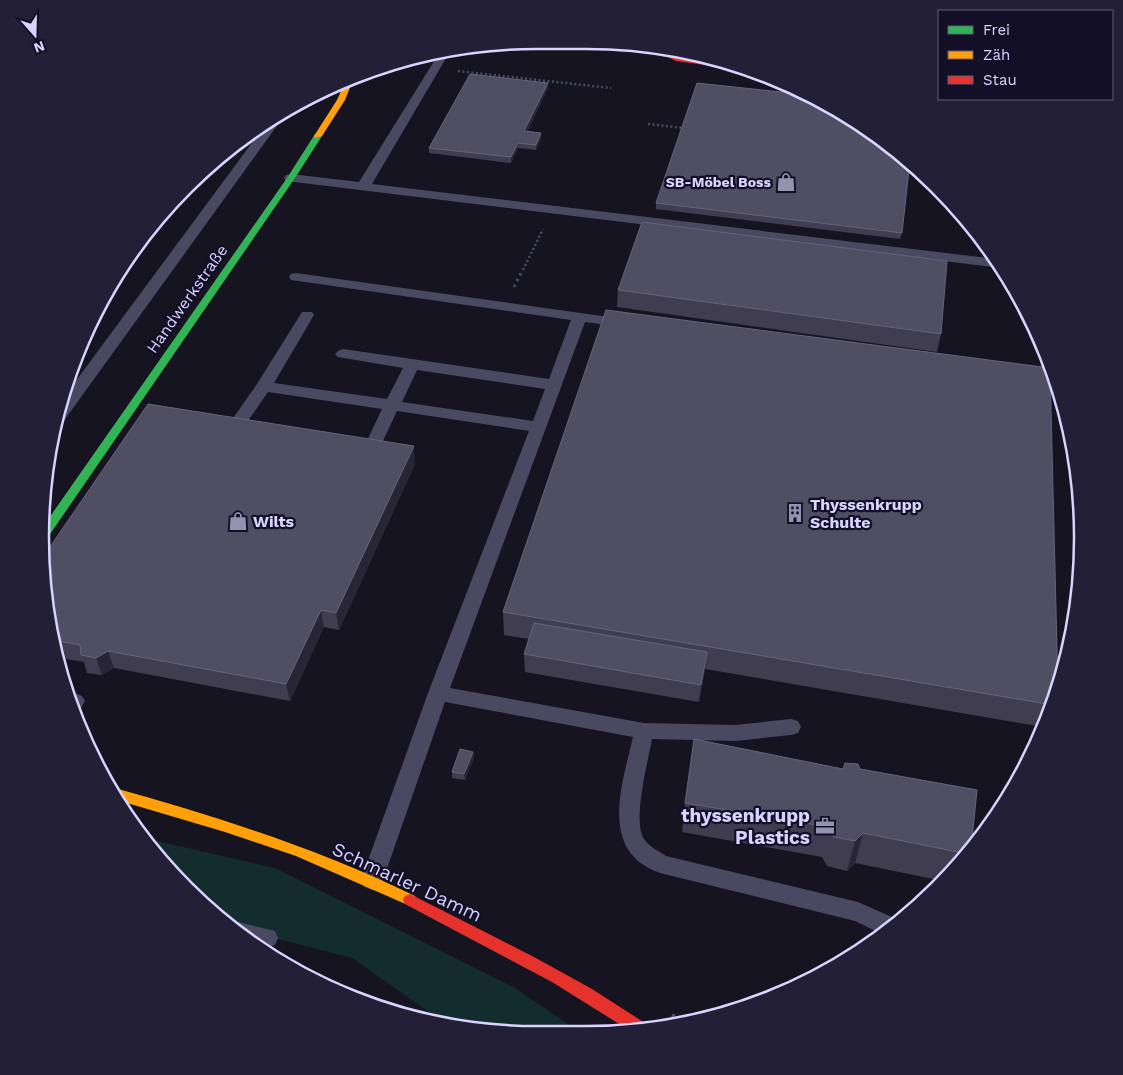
<svg xmlns="http://www.w3.org/2000/svg" width="1123" height="1075" viewBox="0 0 1123 1075" font-family="'Work Sans',sans-serif">
  <style>
    .green { fill: #132c2d }
    .lines { fill: none; stroke-linecap: round; stroke-linejoin: round }
    .path-far2 { stroke: #44505f; stroke-width: 2.5; stroke-dasharray: 2 2.5; stroke-linecap: butt }
    .path-far1 { stroke: #44505f; stroke-width: 3; stroke-dasharray: 2.5 4; stroke-linecap: butt }
    .path { stroke: #44505f; stroke-width: 4; stroke-dasharray: 3 4.5; stroke-linecap: butt }
    .lane { fill: #4a4962; fill-rule: evenodd }
    .fast { fill: #30b455; fill-rule: evenodd }
    .slow { fill: #ff9f0a; fill-rule: evenodd }
    .jam { fill: #e5322d; fill-rule: evenodd }
    .wall { fill: #403d50 }
    .shaded-wall { fill: #282635 }
    .building { fill: #504e63; stroke: #66637b }
    .labels { text-anchor: middle; dominant-baseline: central; stroke-width: 4.5; stroke-linejoin: round; paint-order: stroke }
    .far-poi-label { font-size: 14px; font-weight: bold; fill: #d9d4ff; stroke: #130f26; text-anchor: end }
    .street-label { font-size: 16px; fill: #d9d4ff; stroke: #130f26 }
    .poi-label { font-size: 16px; font-weight: bold; fill: #d9d4ff; stroke: #130f26; text-anchor: start }
    .near-poi-label { font-size: 19px; font-weight: bold; fill: #d9d4ff; stroke: #130f26; text-anchor: end }
    .near-street-label { font-size: 19px; fill: #d9d4ff; stroke: #130f26 }
    .rim { fill: none; stroke: #d9d4ff; stroke-width: 2.5 }
  </style>
  <rect width="100%" height="100%" fill="#161421"/>
  <polygon class="green" points="144,838 275,868 513,987 583,1034 505,1034 446,1024 352,958 228,926 163,865"/>
  <g class="lines">
    <g class="path-far2">
      <polyline points="458,71 611,88"/>
      <polyline points="648,124 683,128"/>
      <polyline points="523,270 543,229"/>
    </g>
    <polyline class="path-far1" points="514,287 523,269"/>
    <polyline class="path" points="672,1015 685,1023"/>
    <g class="lane">
      <polygon points="452,48 372,184 996,259 1001,268 286,181 284,178 286,175 291,174 359,182 441,50"/>
      <polygon points="279,117 281,120 279,123 63,422 56,423 61,401 265,125"/>
      <path d="M296,273L630,320L632,323L630,326L625,327L585,322L450,688L644,723L735,725L791,719L798,721L801,727L798,733L791,735L735,741L652,739C648,762 632,820 644,839C649,847 659,851 666,856L858,902L901,921L884,935L855,921L660,873C598,851 622,785 633,737L445,702L383,880L380,887L372,890L364,887L361,880L428,693L529,431L397,411L381,445L379,449L373,450L367,449L365,445L382,409L268,392L236,438L230,439L224,438L222,434L257,384L302,312H312L314,315L274,383L387,399L403,368L338,357L335,354L338,351L343,349L549,379L571,320L291,280L289,277L291,274ZM417,370L545,389L533,421L402,402Z"/>
      <polygon points="75,693 82,696 85,701 80,710 76,712 69,695"/>
      <path d="M234,921L275,931L278,938L275,945C257,952 239,936 226,924Z"/>
    </g>
    <polygon class="fast" points="315,134 322,136 295,178 46,540 42,541 42,528 287,178"/>
    <g class="slow">
      <polygon points="355,75 345,100 322,136 315,138 314,136 337,100 347,78"/>
      <path d="M111,787C215,816 317,848 415,896L417,900L415,904L410,906L296,856L225,832L117,800L108,788Z"/>
    </g>
    <g class="jam">
      <path d="M642,44C658,44 669,55 683,57C706,62 732,60 753,70L750,71L676,61Z"/>
      <polygon points="410,894 534,957 592,989 648,1025 650,1029 632,1032 552,982 405,904 403,900 405,896"/>
    </g>
  </g>
  <g class="wall">
    <polygon points="548,88 527,132 541,133 541,139 536,150 518,148 511,163 429,153 429,148"/>
    <polygon points="656,203 902,233 900,239 656,209"/>
    <polygon points="618,290 941,334 937,352 617,307"/>
    <polygon points="415,464 339,630 324,627 290,701 114,668 102,675 87,673 84,662 55,657 41,570"/>
    <polygon points="503,612 1057,697 1043,727 705,669 699,702 525,672 524,654 529,639 504,635"/>
    <polygon points="473,752 474,758 465,780 452,778 452,772"/>
    <polygon points="843,769 860,769 971,849 960,865 943,881 855,863 847,871 827,866 822,857 682,832 685,803"/>
  </g>
  <g class="shaded-wall">
    <polygon points="548,83 548,88 524,137 524,131"/>
    <polygon points="541,133 541,139 536,150 536,145"/>
    <polygon points="518,143 518,148 511,163 511,157"/>
    <polygon points="414,446 415,464 339,630 336,613"/>
    <polygon points="321,610 324,627 290,701 286,684"/>
    <polygon points="108,651 114,668 102,675 96,658"/>
    <polygon points="707,652 705,670 699,702 701,685"/>
    <polygon points="473,752 474,758 465,780 464,774"/>
    <polygon points="863,833 855,863 847,871 855,841"/>
  </g>
  <g class="building">
    <polygon points="470,74 548,83 524,131 541,133 536,145 518,143 511,157 429,148"/>
    <polygon points="697,83 809,95 834,107 910,161 902,233 656,203"/>
    <polygon points="642,222 947,261 941,334 618,290"/>
    <polygon points="606,310 1050,368 1058,691 1057,697 1053,705 503,612"/>
    <polygon points="148,404 414,446 336,613 321,610 286,684 108,651 96,658 81,655 80,645 53,640 41,570 41,560"/>
    <polygon points="534,623 707,652 701,685 524,654"/>
    <polygon points="694,739 843,769 845,763 858,764 860,769 977,790 971,849 968,854 863,833 855,841 834,837 829,827 685,803"/>
    <polygon points="460,749 473,752 464,774 452,772"/>
  </g>
  <defs>
    <g id="shop-bare" transform="scale(1.5)"><path d="M-5-2.5h2.3a2.7 3.5 0 0 1 5.4 0H5L5.5 6h-11ZM-1.5-2.5h3a1.5 2.3 0 0 0-3 0Z" fill="#9591b1" stroke="#130f26" stroke-width="2.5" paint-order="stroke"/></g>
    <g id="building-bare" transform="scale(1.5)"><path d="M-4-6H4V6H1V3H-1V6H-4ZM-2.5-4.3h1.7v1.8h-1.7ZM.8-4.3h1.7v1.8H.8ZM-2.5-1h1.7V.8h-1.7ZM.8-1h1.7V.8H.8Z" fill="#9591b1" stroke="#130f26" stroke-width="2.5" paint-order="stroke"/></g>
    <g id="office-bare" transform="scale(1.5)"><path d="M-6-3h4V-5.5h4V-3h4V5H-6ZM-1-4.5V-3h2v-1.5ZM-6 0V1H6V0Z" fill="#9591b1" stroke="#130f26" stroke-width="2.5" paint-order="stroke"/></g>
  </defs>
  <g fill-rule="evenodd">
    <use href="#shop-bare" x="786" y="182"/>
    <use href="#building-bare" x="795" y="513"/>
    <use href="#shop-bare" x="238" y="521"/>
    <use href="#office-bare" x="825" y="826"/>
  </g>
  <g class="labels">
    <g class="far-poi-label">
      <text x="771" y="182">SB-Möbel Boss</text>
    </g>
    <g class="street-label">
      <text transform="translate(187 299) rotate(-55)">Handwerkstraße</text>
    </g>
    <g class="poi-label">
      <text x="810" y="504">Thyssenkrupp<tspan x="810" dy="18">Schulte</tspan></text>
      <text x="253" y="521">Wilts</text>
    </g>
    <g class="near-poi-label">
      <text x="810" y="815">thyssenkrupp<tspan x="810" dy="22">Plastics</tspan></text>
    </g>
    <g class="near-street-label">
      <text transform="translate(407 882) rotate(25)">Schmarler Damm</text>
    </g>
  </g>
  <path d="M0 0H1123V1075H0ZM537 49H586A488 488 0 0 1 1074 537V538A488 488 0 0 1 586 1026H537A488 488 0 0 1 49 538V537A488 488 0 0 1 537 49Z" fill="#231f37" fill-rule="evenodd"/>
  <path class="rim" d="M537 49H586A488 488 0 0 1 1074 537V538A488 488 0 0 1 586 1026H537A488 488 0 0 1 49 538V537A488 488 0 0 1 537 49Z"/>
  <rect x="938" y="10" width="175" height="90" fill="#130f26" stroke="#625e7d"/>
  <rect x="948" y="26" width="25" height="8" fill="#30b455" stroke="#625e7d"/>
  <text x="983" y="35" font-size="15" fill="#d9d4ff">Frei</text>
  <rect x="948" y="51" width="25" height="8" fill="#ff9f0a" stroke="#625e7d"/>
  <text x="983" y="60" font-size="15" fill="#d9d4ff">Zäh</text>
  <rect x="948" y="76" width="25" height="8" fill="#e5322d" stroke="#625e7d"/>
  <text x="983" y="85" font-size="15" fill="#d9d4ff">Stau</text>
  <g transform="translate(35 35) rotate(160)" stroke="#130f26" stroke-width="4" paint-order="stroke">
  <path d="M0-4L9 19L0 12L-9 19Z" fill="#d9d4ff"/>
  <text y="-8" font-size="14" font-weight="bold" text-anchor="middle" fill="#d9d4ff">N</text>
  </g>
</svg>
